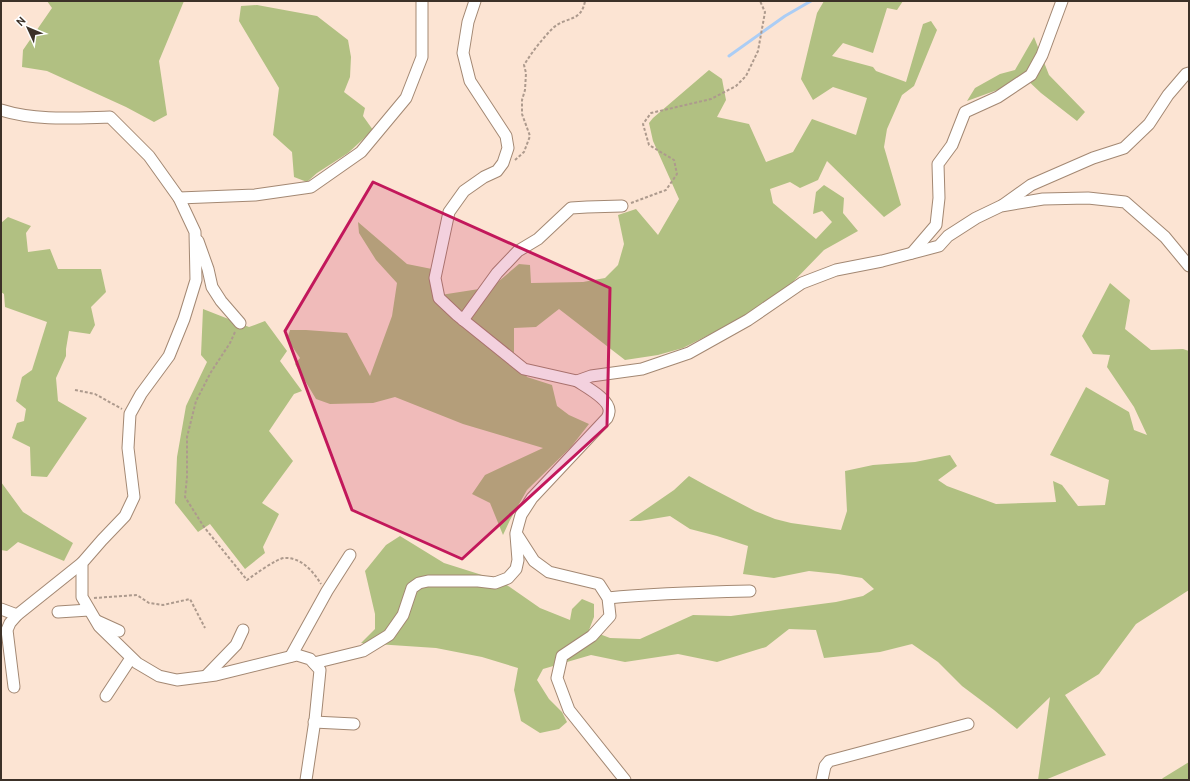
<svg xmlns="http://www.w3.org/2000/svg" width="1190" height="781" viewBox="0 0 1190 781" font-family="Cabin,sans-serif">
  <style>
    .forest { fill: #b1c082 }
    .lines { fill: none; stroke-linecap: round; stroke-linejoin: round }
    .stream { stroke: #abcdf5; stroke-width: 3 }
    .minor-casing { stroke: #a38873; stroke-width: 13 }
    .path { stroke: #ad9a8d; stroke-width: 2; stroke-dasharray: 3 2; stroke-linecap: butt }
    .minor { stroke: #fff; stroke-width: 11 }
    .marked { fill: #c2185b; fill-opacity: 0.2; stroke: #c2185b; stroke-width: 3; stroke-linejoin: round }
  </style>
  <rect width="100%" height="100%" fill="#fce4d3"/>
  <g class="forest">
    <polygon points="47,1 184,1 159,61 167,115 154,122 126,107 47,71 22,67 23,50 52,8"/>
    <polygon points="824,1 903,1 897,10 887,8 873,53 843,43 832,56 873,67 876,71 906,82 923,24 931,21 937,30 914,86 902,95 887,129 884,147 901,205 884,217 827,161 818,180 800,188 790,182 770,189 773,203 816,239 832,222 822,211 813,214 816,192 824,185 844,198 843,213 858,231 824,250 791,284 746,316 683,348 658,355 625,360 559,309 536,327 514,328 514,353 527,377 552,385 557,406 569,415 589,424 571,447 527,490 510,520 503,535 490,503 472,494 485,475 543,448 463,424 395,397 373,403 330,404 316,399 295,364 300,358 287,339 290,330 306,330 347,333 370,376 392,316 397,283 376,260 359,233 358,222 407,264 432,269 434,296 492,287 519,264 530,265 531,283 583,282 605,278 618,265 624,244 618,215 636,209 658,235 679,199 653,141 649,123 653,118 709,70 722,79 726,100 717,117 749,124 766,162 793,152 812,119 856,135 867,98 833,87 813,100 801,79 817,13"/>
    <polygon points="257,5 317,16 348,40 351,57 350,77 344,92 365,108 363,116 373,130 348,153 317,173 307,182 294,177 292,152 273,135 279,88 239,21 241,6"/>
    <polygon points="1034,37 1049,75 1085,112 1077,121 1041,93 1023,76 1000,89 967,101 975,88 1000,74 1015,70"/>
    <polygon points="8,217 31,226 26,233 28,252 50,249 58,269 101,269 106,292 91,307 95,325 90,334 69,331 66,349 66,356 56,378 58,401 87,418 47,477 31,476 30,447 12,438 17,423 24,421 26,409 16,401 22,377 32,370 47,322 5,307 4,294 1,292 1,223"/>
    <polygon points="1110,283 1130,300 1125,329 1151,350 1183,349 1189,351 1189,590 1136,624 1099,674 1065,695 1106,755 1045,780 1038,780 1050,697 1017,729 994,710 962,686 938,662 912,644 880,652 824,658 816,630 789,629 766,647 717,662 678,654 625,662 591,655 543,669 537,680 549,699 562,712 567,722 559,729 540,733 521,721 514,690 518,668 482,657 436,648 361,643 375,629 375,614 365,571 386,545 400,536 444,563 501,581 540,608 570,620 572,609 582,599 594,604 594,617 589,630 610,638 640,639 693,615 731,616 836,602 863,596 874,589 862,578 838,574 809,571 774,578 743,574 748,546 717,536 690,529 670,516 640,521 629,521 674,490 689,476 707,486 755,511 775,519 791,523 841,530 847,511 845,471 873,465 915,462 950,455 957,466 938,480 947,486 996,504 1056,502 1053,481 1062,485 1078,506 1105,505 1109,480 1050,455 1086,387 1129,412 1134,430 1147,435 1134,407 1107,367 1110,355 1093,354 1082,336"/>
    <polygon points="203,309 249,327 265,321 287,351 280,361 302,391 294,394 269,431 293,461 262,503 279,514 263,547 265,553 245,569 210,524 198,532 175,503 177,457 186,406 207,362 201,355"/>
    <polygon points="1,482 23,512 73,543 64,561 18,542 7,551 1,550"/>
    <polygon points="1189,762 1189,780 1161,780 1163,778"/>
  </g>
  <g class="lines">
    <polyline class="stream" points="729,56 785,16 811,1"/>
    <g class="minor-casing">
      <g id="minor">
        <polyline points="475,1 468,22 463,53 470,81 506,136 508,148 503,163 497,171 484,177 464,191 449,212 435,278 439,298 457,315 524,369 577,381 591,376 642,369 689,353 748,320 802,283 836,270 882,261 939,246 948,236 976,218 1001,206 1043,199 1088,198 1125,202 1165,237 1189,266"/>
        <path d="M1,110C36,121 74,118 110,117L149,156L179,198L195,232L196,280L184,319L169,356L141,394L130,414L128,448L134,497L125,516L102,540L82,563V597L99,626L137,663L159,676L177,680L216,675L297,655L310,659L320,670L315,720L306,780"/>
        <polyline points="179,198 255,195 311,187 361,152 406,98 422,57 422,1"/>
        <polyline points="1003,205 1031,185 1093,158 1124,148 1149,124 1168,95 1186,74 1189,73"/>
        <polyline points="198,241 208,269 212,287 221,301 240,323"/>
        <polyline points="912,253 936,225 939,198 938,164 952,145 965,112 998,97 1031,75 1042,55 1062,1"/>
        <polyline points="463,320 497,273 518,251 538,239 571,208 587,207 622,206"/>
        <path d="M577,381C586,387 611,400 609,412C609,414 608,416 607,418L532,498L521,515L516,533L534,561L549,572L599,584L608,598L610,616L592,636L562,656L557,678L569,710L625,780"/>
        <path d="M608,598C655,593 702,592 750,591"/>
        <polyline points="1,609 17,615"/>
        <polyline points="58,612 89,610"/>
        <polyline points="97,621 119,631"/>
        <polyline points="291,656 327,591 350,555"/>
        <polyline points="314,663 363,651 389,635 403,615 412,588 419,583 428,581 478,581 495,583 508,578 516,569 518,560 516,535"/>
        <polyline points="206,676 236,645 243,630"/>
        <polyline points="14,687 7,630 10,623 17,615 82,563"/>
        <polyline points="106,696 131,658"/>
        <polyline points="314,722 354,724"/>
        <polyline points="822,780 825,766 829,761 968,724"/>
      </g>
    </g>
    <g class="path">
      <path d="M515,160L524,152L530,136L522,114V100L525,90L526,73L524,65C532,52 542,39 553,28C566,16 581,23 585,1"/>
      <polyline points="631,203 666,190 677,174 674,160 649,145 643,124 651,113 711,99 736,86 746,76 758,51 765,12 760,1"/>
      <path d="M235,332L230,343L211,372L196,401L187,437V477L185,497L204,527L247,580C254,575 276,559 284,558C301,557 313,571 321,584"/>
      <polyline points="75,390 95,394 122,409"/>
      <polyline points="94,598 137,595 149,603 163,605 190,599 205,628"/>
    </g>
    <use href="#minor" class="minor"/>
  </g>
  <path class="marked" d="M373,182L610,288L607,426L462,559L352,510L285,331Z"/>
  <rect width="1190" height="781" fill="none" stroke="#3c3128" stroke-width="4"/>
  <g transform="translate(28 28) rotate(314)" stroke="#ffffff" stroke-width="3" paint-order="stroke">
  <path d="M0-3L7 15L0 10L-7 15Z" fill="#3c3128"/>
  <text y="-6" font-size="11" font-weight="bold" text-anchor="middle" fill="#3c3128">N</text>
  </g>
</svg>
